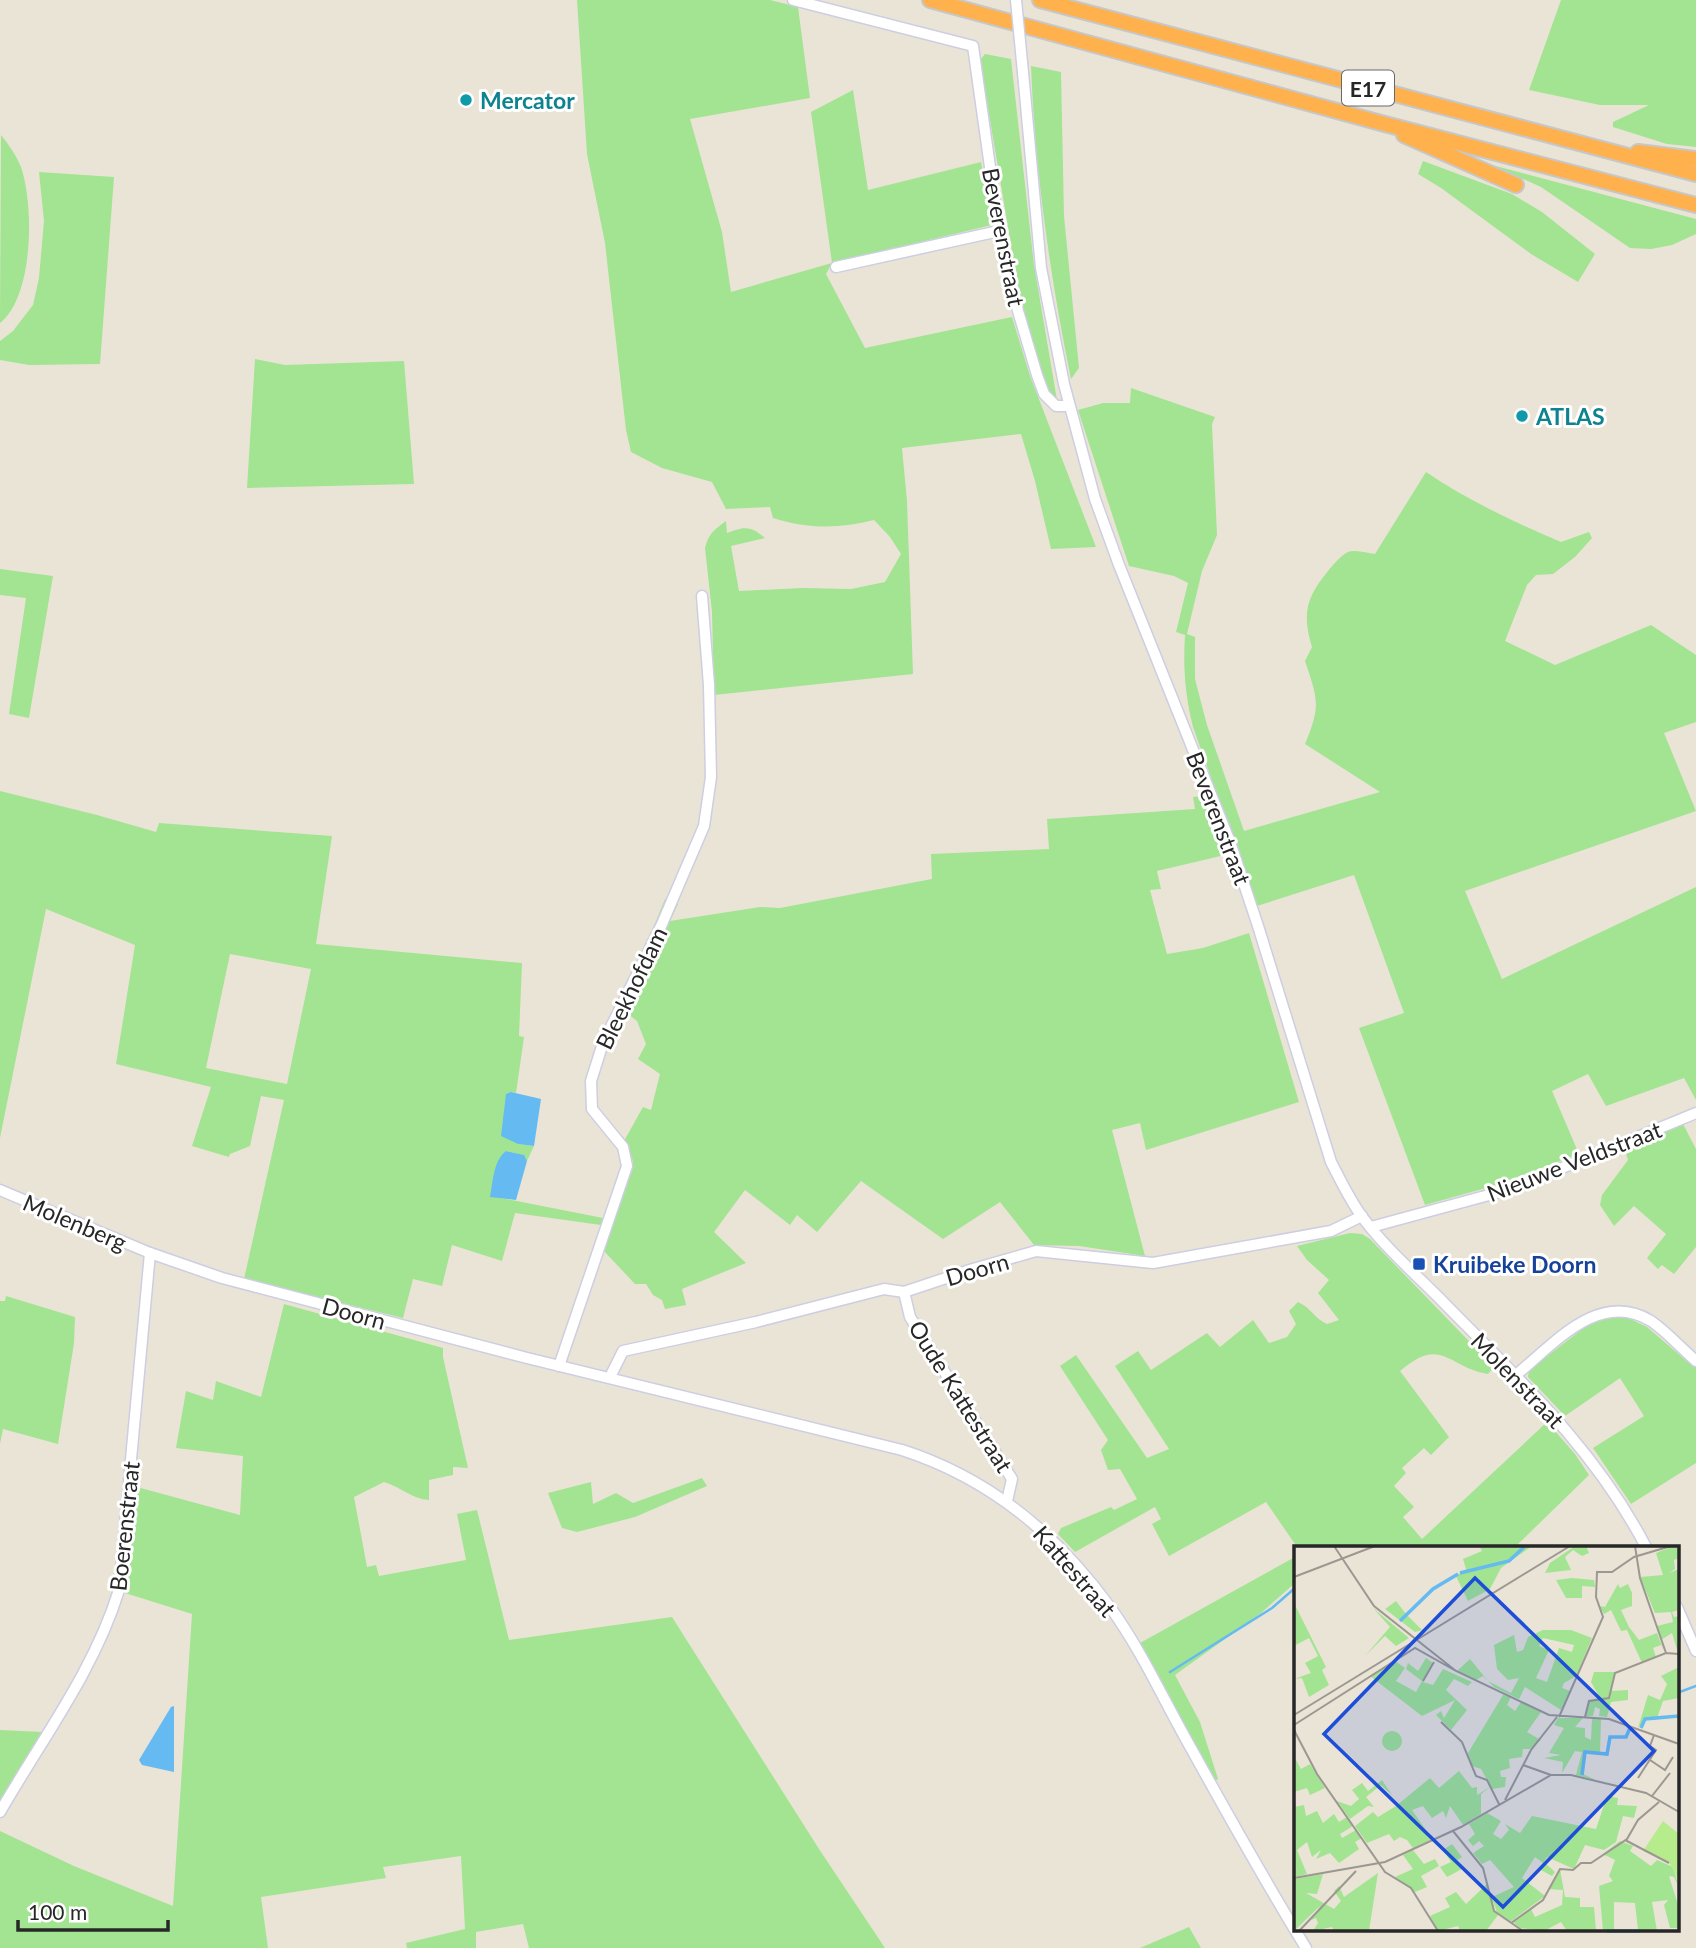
<svg xmlns="http://www.w3.org/2000/svg" width="1696" height="1948" viewBox="0 0 1696 1948" font-family="Lato,sans-serif">
  <style>
    .green { fill: #a2e491; fill-rule: evenodd }
    .water { fill: #65baf1 }
    .lines { fill: none; stroke-linecap: round; stroke-linejoin: round }
    .stream { stroke: #65baf1; stroke-width: 2.5 }
    .minor-casing { stroke: #cdcee1; stroke-width: 13 }
    .highway-casing { stroke: #c7c7c7; stroke-width: 18 }
    .minor { stroke: #fff; stroke-width: 10 }
    .highway { stroke: #ffb14d; stroke-width: 14 }
    .minor-bridge-casing { stroke: #cdcee1; stroke-width: 13; stroke-linecap: butt }
    .minor-bridge { stroke: #fff; stroke-width: 10 }
    .culture-dot { fill: #0f9aa8; stroke: #fff; stroke-width: 2.5 }
    .transit-dot { fill: #1a4fb4; stroke: #fff; stroke-width: 2.5 }
    .labels { text-anchor: middle; dominant-baseline: central; stroke-width: 6; stroke-linejoin: round; paint-order: stroke }
    .shield { fill: #fff; stroke: #686868; stroke-width: 2 }
    .shield-label { font-size: 21px; font-weight: bold; fill: #272727 }
    .culture-label { font-size: 23px; font-weight: bold; fill: #0d838f; stroke: #fff; text-anchor: start }
    .street-label { font-size: 23px; fill: #272727; stroke: #fff }
    .transit-label { font-size: 23px; font-weight: bold; fill: #164399; stroke: #fff; text-anchor: start }
    .inset-river { fill: none; stroke: #65baf1; stroke-width: 3.5 }
    .inset-road { fill: none; stroke: #9c9891; stroke-width: 2 }
    .view { fill: #1d4ed8; fill-opacity: 0.15; stroke: #1d4ed8; stroke-width: 3.5 }
    .inset-edge { fill: none; stroke: #272727; stroke-width: 3.5 }
  </style>
  <rect width="100%" height="100%" fill="#eae4d7"/>
  <g class="green">
    <path d="M577,0H770L798,7L810,98L690,119L722,232L731,292L832,263L811,112L853,90L868,190L981,162L992,225L832,263L826,274L865,348L1012,317L1030,376L1096,547L1051,549L1035,481L1021,434L902,448L907,501L913,674L714,695L712,612L705,548C708,534 715,529 726,521L727,533C745,526 751,526 765,538L731,546L739,591L802,588L851,589L885,582L901,554L890,537L874,520C840,529 807,529 773,518L770,507L726,509L712,482L662,468L631,452L626,430L605,243L587,154Z"/>
    <polygon points="1561,0 1696,0 1696,147 1667,144 1613,127 1613,122 1649,105 1600,105 1529,90"/>
    <polygon points="985,54 1011,59 1034,265 1057,400 1050,396 1044,383 1020,299 980,60"/>
    <path d="M1031,66L1061,72L1064,216L1079,368L1071,379C1050,276 1035,171 1031,66Z"/>
    <path d="M1,135C9,145 16,155 21,167C34,205 34,296 0,323Z"/>
    <polygon points="1423,161 1512,194 1542,212 1595,254 1578,282 1531,254 1441,188 1418,174"/>
    <polygon points="1492,165 1696,219 1696,234 1672,245 1651,249 1630,248 1541,187"/>
    <polygon points="39,172 114,177 100,364 29,365 0,360 0,341 13,331 33,305 39,278 44,221"/>
    <polygon points="255,359 285,365 404,361 414,484 247,488"/>
    <path d="M1131,388L1215,417L1212,424L1217,535L1202,571L1187,634L1195,637V679L1207,725L1244,831L1380,792L1305,744C1321,706 1318,700 1305,661L1312,647C1302,613 1306,598 1328,571C1333,565 1341,555 1348,552C1356,549 1367,553 1375,554L1426,472C1469,501 1514,522 1561,542L1589,532L1592,538L1575,557L1553,574L1536,575L1527,585L1505,641L1555,665L1651,625L1696,655V722L1664,733L1696,811L1465,891L1502,979L1696,887V1100L1684,1078L1606,1106L1588,1074L1552,1091L1579,1154L1493,1186L1425,1205L1359,1028L1404,1013L1354,875L1257,906L1193,727C1185,695 1183,667 1185,635L1176,632L1188,583L1174,576L1129,566L1078,410L1103,403H1130Z"/>
    <polygon points="0,569 53,576 29,718 9,714 26,598 0,595"/>
    <path d="M0,791L97,815L156,832L159,823L332,836L316,944L522,963L519,1036L524,1037L516,1093L511,1092L518,1144L534,1146L527,1161L523,1155L506,1151L491,1196L603,1218L601,1225L515,1213L502,1261L452,1245L442,1286L413,1279L403,1318L244,1279L284,1100L261,1096L250,1146L230,1154L229,1157L192,1146L211,1087L116,1064L135,945L46,909L0,1138ZM230,954L311,969L287,1084L206,1068Z"/>
    <polygon points="1202,796 1225,855 1157,871 1161,889 1150,890 1167,954 1203,948 1249,933 1299,1102 1146,1150 1140,1123 1112,1130 1145,1256 1079,1246 1034,1245 1000,1202 943,1239 861,1181 817,1232 797,1215 790,1225 745,1190 714,1232 746,1263 682,1289 686,1305 665,1309 662,1300 653,1295 646,1284 635,1284 603,1250 632,1171 633,1161 624,1141 643,1107 651,1110 660,1074 638,1059 646,1044 637,1021 623,1010 636,970 665,899 678,904 670,921 760,907 780,908 932,879 931,854 1049,849 1047,819 1195,809 1193,797"/>
    <polygon points="1683,1124 1696,1149 1696,1247 1674,1274 1662,1265 1658,1269 1647,1258 1666,1234 1634,1206 1614,1226 1600,1205 1602,1195 1628,1160 1625,1150"/>
    <path d="M1350,1233L1362,1234L1370,1239L1494,1367L1488,1374C1447,1367 1442,1335 1400,1371L1449,1437L1431,1455L1424,1448L1402,1468L1406,1473L1394,1486L1414,1507L1403,1517L1422,1539L1547,1422L1575,1454L1589,1475L1515,1547H1297L1266,1502L1169,1556L1152,1524L1161,1519L1155,1507L1075,1552L1058,1534L1061,1528L1111,1507L1114,1510L1137,1499L1120,1469L1108,1470L1101,1450L1108,1440L1060,1366L1076,1355L1147,1458L1169,1449L1115,1366L1138,1351L1151,1370L1207,1333L1220,1347L1253,1320L1269,1343L1287,1337L1296,1324L1289,1311L1298,1302C1310,1307 1315,1319 1327,1324L1339,1320L1318,1293L1329,1280L1307,1260L1297,1246Z"/>
    <polygon points="6,1296 75,1317 74,1343 58,1444 3,1429 0,1444 0,1301 5,1301"/>
    <path d="M284,1304L443,1348V1357L468,1468L453,1467V1475L429,1480V1500C412,1499 401,1487 384,1482L354,1497L367,1567L376,1565L379,1576L466,1560L457,1514L477,1510L509,1640L672,1617L819,1849L885,1948H529L523,1924L476,1932V1948H407L406,1943L465,1929L461,1856L383,1867L386,1878L261,1897L268,1948H0V1831L74,1866L173,1906L192,1614L125,1593L137,1487L240,1515L243,1456L176,1448L186,1391L213,1400L216,1381L261,1397Z"/>
    <polygon points="1624,1316 1647,1327 1689,1363 1696,1359 1696,1463 1631,1504 1593,1448 1644,1416 1620,1378 1565,1416 1528,1377 1529,1370 1589,1324 1602,1317"/>
    <polygon points="702,1478 707,1486 635,1517 577,1532 562,1528 548,1493 591,1482 593,1504 616,1493 633,1503"/>
    <polygon points="1295,1557 1295,1583 1261,1613 1175,1675 1200,1722 1218,1779 1215,1781 1140,1643"/>
    <polygon points="0,1730 42,1732 0,1803"/>
    <polygon points="1189,1927 1201,1948 1140,1948"/>
  </g>
  <g class="water">
    <polygon points="511,1092 541,1099 534,1146 518,1144 501,1136 506,1094"/>
    <path d="M506,1151L524,1155L527,1161L516,1200L490,1197C493,1182 493,1161 506,1151Z"/>
    <polygon points="174,1706 174,1772 142,1765 139,1760 171,1707"/>
  </g>
  <g class="lines">
    <g class="stream">
      <polyline points="1170,1672 1272,1608 1295,1588"/>
      <polyline points="1677,1693 1696,1686"/>
    </g>
    <g class="minor-casing">
      <g id="minor">
        <polyline points="793,0 973,46 999,231 1018,311 1037,375 1044,394 1056,406 1069,406"/>
        <path d="M1024,83L1041,268L1064,384L1095,499L1119,565L1230,842L1258,926L1331,1162C1341,1181 1350,1201 1363,1218C1387,1250 1419,1277 1447,1306C1522,1382 1596,1451 1646,1547"/>
        <polyline points="836,267 999,231"/>
        <path d="M0,1190L150,1253L222,1278L527,1358L902,1450C989,1478 1056,1533 1110,1607C1142,1651 1165,1703 1192,1750C1229,1817 1266,1883 1306,1948"/>
        <polyline points="1371,1227 1511,1189 1696,1113"/>
        <polyline points="904,1292 910,1317 1012,1479 1007,1501"/>
        <polyline points="559,1366 627,1166 623,1147 592,1109 591,1081 603,1043 662,924 704,826 711,777 709,685 702,596"/>
        <path d="M1516,1375C1554,1344 1599,1289 1651,1321C1667,1332 1681,1348 1696,1361"/>
        <polyline points="610,1377 623,1351 756,1322 884,1289 904,1292 973,1269 1036,1251 1153,1263 1331,1231 1362,1216"/>
        <polyline points="1677,1607 1696,1651"/>
        <path d="M0,1812C42,1739 94,1671 119,1590L150,1253"/>
      </g>
    </g>
    <g class="highway-casing">
      <g id="highway">
        <polyline points="930,0 1381,123 1696,205"/>
        <polyline points="1040,0 1696,174"/>
        <polyline points="1404,135 1516,185"/>
        <polyline points="1638,152 1696,159"/>
      </g>
    </g>
    <use href="#minor" class="minor"/>
    <use href="#highway" class="highway"/>
    <g class="minor-bridge-casing">
      <polyline id="minor-bridge" points="1016,0 1024,83"/>
    </g>
    <use href="#minor-bridge" class="minor-bridge"/>
  </g>
  <g class="culture-dot">
    <circle cx="466" cy="100" r="7"/>
    <circle cx="1522" cy="416" r="7"/>
  </g>
  <rect class="transit-dot" x="1412" y="1257" width="14" height="14" rx="3.5"/>
  <g class="labels">
    <rect class="shield" x="1342" y="70.5" width="52" height="35" rx="5"/>
    <g class="shield-label">
      <text x="1368" y="88">E17</text>
    </g>
    <g class="culture-label">
      <text x="480" y="100">Mercator</text>
      <text x="1536" y="416">ATLAS</text>
    </g>
    <g class="street-label">
      <text transform="translate(1004 237) rotate(79)">Beverenstraat</text>
      <text transform="translate(1219 818) rotate(69)">Beverenstraat</text>
      <text transform="translate(631 988) rotate(-64)">Bleekhofdam</text>
      <text transform="translate(1574 1161) rotate(-21)">Nieuwe Veldstraat</text>
      <text transform="translate(75 1222) rotate(23)">Molenberg</text>
      <text transform="translate(977 1269) rotate(-16)">Doorn</text>
      <text transform="translate(354 1313) rotate(15)">Doorn</text>
      <text transform="translate(1518 1380) rotate(46)">Molenstraat</text>
      <text transform="translate(961 1396) rotate(58)">Oude Kattestraat</text>
      <text transform="translate(124 1526) rotate(-84)">Boerenstraat</text>
      <text transform="translate(1075 1571) rotate(49)">Kattestraat</text>
    </g>
    <g class="transit-label">
      <text x="1433" y="1264">Kruibeke Doorn</text>
    </g>
  </g>
  <g transform="translate(1294 1546)">
    <rect width="385" height="385" fill="#eae4d7"/>
    <path d="M185,0H238L207,22L196,43L174,55L162,30L172,23L169,13L188,5ZM281,0H292L295,7L288,10L279,4L271,11L277,24L251,27L256,17ZM379,0H385V12L380,14L381,23L375,27L385,23V64L378,66L380,71L385,70L384,107L378,87L367,94L363,80L379,76L377,66L361,67L346,31L369,29L362,7ZM278,32L300,34L301,41L288,40V52H272L262,34ZM324,38L326,42L334,38L338,47V60L327,64L335,81L345,94L363,87L370,105L367,99L359,102L362,111L348,117L333,84L327,85L317,64L310,68L305,60L311,61ZM102,55L112,68L128,84L121,86L91,63ZM0,57L32,121L28,124L35,139L15,151L8,132L0,133L17,127L11,117L24,110L15,92L0,100ZM79,62L115,92L102,100L91,90L71,110L96,81ZM249,84H277L298,92L282,130L270,137L268,142L276,145L267,164L231,141L225,153L200,141L189,130L182,134L163,125L176,113L194,135L217,147L225,132L214,134L203,123L200,99L220,89L223,106L229,104L234,91ZM249,92L280,99L278,106L265,102L253,136L242,132L255,104L245,100ZM132,112L139,117L129,136L139,139L149,123L178,136L174,140L160,133L152,144L173,164L157,184L142,169L147,165L150,172L161,154L128,170L76,130L101,115L111,122L102,135L122,146L128,135L112,123L114,117L124,125ZM385,121V152L369,155L363,172L352,173L344,182L354,149L366,154L373,138L367,130ZM300,126H321L316,145L334,144V154L317,156L313,171L305,170L306,163L301,161L299,170H292L294,156L306,152L297,136ZM209,149L217,151L213,159L221,165L227,156L247,166L233,186L247,194L236,203H229L228,211L215,213L216,222L206,225L207,231H212L211,241L198,243L187,223L178,220L174,207ZM264,172H289L281,181L291,182V191L297,194L298,172L307,173L306,207H291L289,228L302,234L282,229L288,206L281,205L268,227L269,216L250,212L267,209L255,207L270,182L260,179ZM88 195a10 10 0 1 1 20 0a10 10 0 1 1-20 0ZM1,212L7,223L16,218L31,242L16,249L13,242L0,246ZM165,225L178,242L183,241V249L196,241L187,248V268L169,279L156,260L152,272L149,265L138,272L129,260L118,264L138,293L119,302L113,294L106,291L100,295L95,288L73,297L61,280L79,266L84,271L102,260L136,232L145,242ZM88,234L98,249L87,239L72,251L80,261L74,260L56,273L43,255L57,260L65,253L58,244L68,237L74,245ZM313,250L324,252L323,259L343,260L340,272L329,270L322,296L310,304L291,299L280,323L253,311L250,316L261,326L258,330L245,323L249,317L241,311L228,332L251,350L216,376L201,365L198,351L220,341L196,314L188,318L179,307L190,300L185,295L179,300L174,294L181,288L175,278L193,267L207,275L199,288L207,293L215,284L211,278L226,287L238,270L302,283ZM10,259L12,270L23,265L29,277L40,268L45,276L53,271L59,280L46,288L48,292L62,284L68,292L61,296L65,303L45,317L36,307L22,313L27,304L18,311L13,296L3,304L13,328L0,331V261ZM326,295L339,300L336,305L357,320L363,314L379,321L385,342L380,331L375,330L385,362V382H376L370,359L374,354L358,356L363,385L344,384L341,357L320,356V384L309,385L305,340L319,335L315,330L321,314L309,308ZM158,298L168,311L162,315L168,323L153,331L146,321L157,316L149,304ZM119,304L130,318L141,313L145,320L127,330L133,341L121,346L101,331L119,323L109,309ZM266,323L271,351L286,352V361H300L302,385H273L267,376L250,385L226,382L219,376L237,363L241,371L268,359L269,344L254,343ZM84,327L75,385H40L38,381L19,385L24,377L22,372L17,374L26,360L0,385V333L29,328L23,348L12,347L40,363L47,355L40,345L45,340L50,351ZM193,338L204,369L192,385H166L164,380L144,385L136,370L156,361L151,352L162,346L172,358Z" fill="#a2e491" fill-rule="evenodd"/>
    <path d="M369,275L385,288V336L375,316L349,305Z" fill="#b7ec8c"/>
    <path class="inset-river" d="M166,27L215,15L231,0M106,75L139,43L164,28M347,182L351,173L385,170M288,229L291,206L313,208L316,191H332L336,182M313,385H346"/>
    <path class="inset-road" d="M40,0L80,60L162,125L255,169L315,173L385,198M341,0L346,32L372,107M0,31L81,0M129,135L140,116M0,169L276,0M265,171L309,71L302,51L303,26H318L340,11L377,0M291,171L295,155L315,152L321,127L372,107L385,108M147,176L168,196L182,230L193,234L205,258M0,179L121,102L162,125M0,184L23,228L91,326L117,342L144,385M356,214L371,224L379,211M229,219L257,229M344,232L362,204L356,200L360,189M358,250L376,227M211,254L237,204L263,171M159,285L189,322L200,365L229,385M331,294L375,317M0,332L91,316L167,281L257,229H277L352,247L385,266M217,377L249,354L266,323L279,324L287,317H297L333,293L344,274L365,256M5,385L62,325"/>
    <path class="view" d="M181,32L360,205L209,361L30,188Z"/>
    <rect width="385" height="385" class="inset-edge"/>
  </g>
  <path d="M18 1920v10h150v-10" fill="none" stroke="#272727" stroke-width="3.5"/>
  <text x="28" y="1920" font-size="21" fill="#272727" stroke="#ffffff" stroke-width="5" paint-order="stroke">100 m</text>
</svg>
